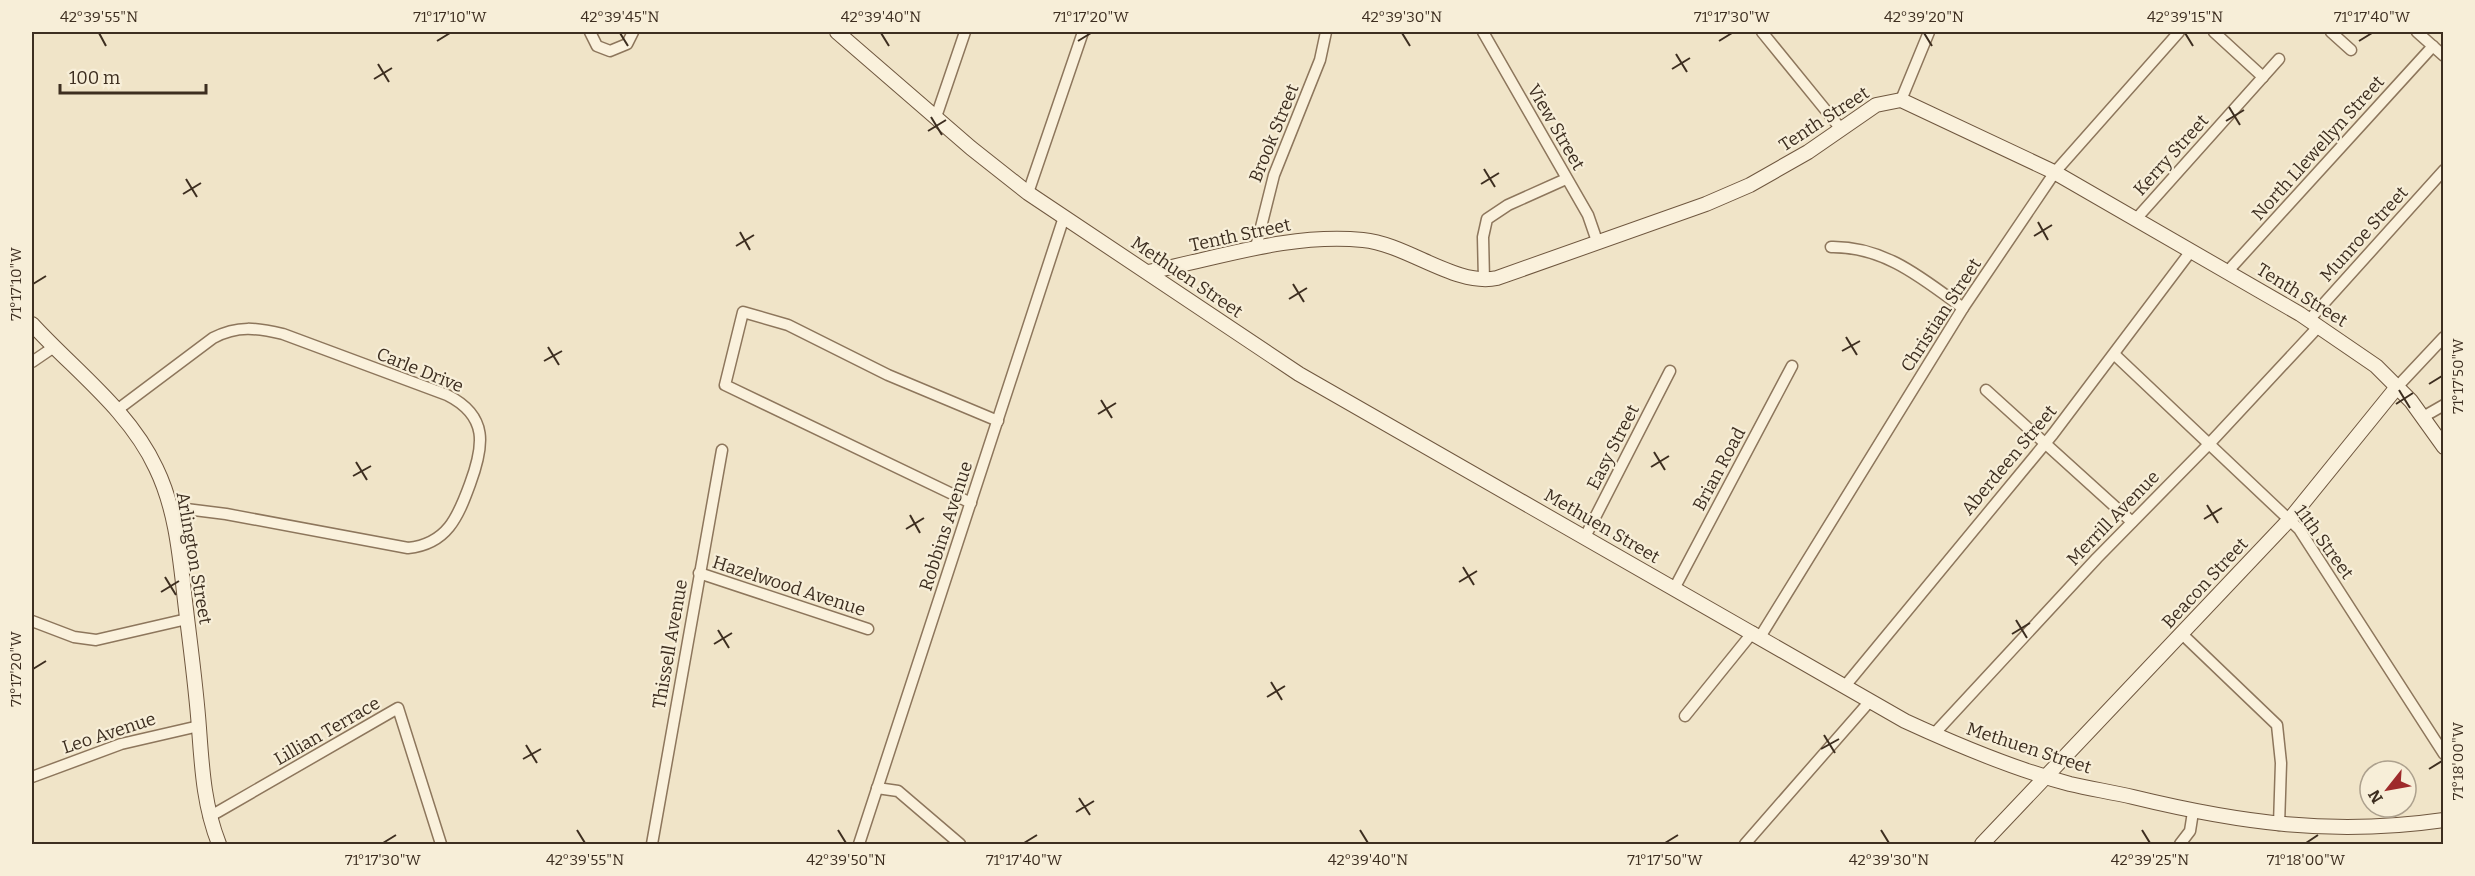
<svg xmlns="http://www.w3.org/2000/svg" width="2475" height="876" viewBox="0 0 2475 876" font-family="Bitter,serif">
  <style>
    .lines { fill: none; stroke-linecap: round; stroke-linejoin: round }
    .street-casing { stroke: #8d765c; stroke-width: 13 }
    .secondary-casing { stroke: #6f573f; stroke-width: 16 }
    .street { stroke: #faf1dc; stroke-width: 10 }
    .secondary { stroke: #faf1dc; stroke-width: 14 }
    .ticks { fill: none; stroke: #3d2e20; stroke-width: 2 }
    .labels { text-anchor: middle; dominant-baseline: central; stroke-width: 4.5; stroke-linejoin: round; paint-order: stroke }
    .street-label { font-size: 18px; fill: #3d2e20; stroke: #f7eed8 }
    .neatline { fill: none; stroke: #3d2e20; stroke-width: 2 }
    .ticks-label { font-size: 15px; text-anchor: middle; fill: #3d2e20 }
  </style>
  <rect width="100%" height="100%" fill="#f0e4c8"/>
  <g class="lines">
    <g class="street-casing">
      <g id="street">
        <polyline points="590,32 597,46 610,51 627,44 633,32"/>
        <polyline points="1483,32 1588,215 1597,241"/>
        <polyline points="1762,32 1841,129"/>
        <polyline points="2214,32 2263,77"/>
        <polyline points="2331,32 2351,50"/>
        <polyline points="2417,32 2444,56"/>
        <polyline points="1901,100 1929,32"/>
        <polyline points="936,117 965,32"/>
        <polyline points="1028,193 1083,32"/>
        <polyline points="2136,219 2279,59"/>
        <polyline points="1256,247 1274,175 1320,60 1326,32"/>
        <path d="M1831,247C1884,246 1922,278 1963,308"/>
        <polyline points="2228,271 2433,46"/>
        <polyline points="1484,280 1483,237 1487,219 1508,205 1566,179"/>
        <polyline points="2309,320 2444,170"/>
        <polyline points="2115,355 2299,529 2444,754"/>
        <polyline points="32,362 54,347"/>
        <polyline points="2397,387 2444,337"/>
        <polyline points="1986,390 2132,522"/>
        <path d="M117,410L213,338C238,325 257,328 283,334L447,395C489,416 484,446 470,484C458,517 447,544 408,548L226,514L170,507"/>
        <polyline points="2423,417 2444,405"/>
        <polyline points="971,503 725,385 743,312 788,325 888,375 998,421"/>
        <polyline points="1585,537 1670,371"/>
        <polyline points="699,573 868,629"/>
        <polyline points="1675,587 1792,366"/>
        <polyline points="32,621 74,637 96,640 187,619"/>
        <polyline points="2182,634 2277,725 2281,763 2279,825"/>
        <polyline points="1760,637 1963,308 2055,172 2179,32"/>
        <polyline points="1845,686 2053,434 2191,251"/>
        <polyline points="1685,716 1753,632"/>
        <polyline points="1934,734 2097,558 2210,443 2319,326"/>
        <polyline points="32,777 121,744 199,726"/>
        <polyline points="877,788 898,791 960,844"/>
        <polyline points="209,817 398,708 441,844"/>
        <polyline points="652,844 722,450"/>
        <polyline points="859,844 1064,217"/>
        <polyline points="1745,844 1870,701"/>
        <polyline points="2180,844 2190,831 2193,812"/>
      </g>
    </g>
    <g class="secondary-casing">
      <g id="secondary">
        <path d="M837,32L971,148L1028,193L1299,374L1905,721C1957,745 2014,769 2070,784C2091,789 2112,792 2133,797C2240,823 2333,836 2444,820"/>
        <path d="M1148,272C1220,258 1288,233 1363,240C1407,244 1456,287 1497,278L1706,204L1750,185L1808,152L1876,105L1901,100L2054,172L2300,314L2376,366L2411,401L2444,447"/>
        <path d="M32,324C74,370 129,410 156,468C176,509 180,557 185,601C190,644 196,686 199,728C202,769 204,806 219,844"/>
        <polyline points="1982,844 2290,519 2397,387"/>
      </g>
    </g>
    <use href="#street" class="street"/>
    <use href="#secondary" class="secondary"/>
  </g>
  <path class="ticks" d="M99,33L106,46M620,33L628,46M881,33L889,46M1402,33L1410,46M1924,33L1932,46M2185,33L2193,46M437,41L450,33M1078,41L1091,33M1719,41L1732,33M2359,41L2372,33M1676,54L1687,72M378,64L389,82M1672,69L1690,58M374,79L392,68M2229,107L2240,125M931,117L942,135M2226,121L2244,110M928,131L946,120M1484,169L1495,187M186,179L197,197M1481,184L1499,173M183,194L201,183M2038,222L2048,240M740,232L750,250M2034,236L2052,225M736,246L754,235M33,284L46,276M1293,284L1304,302M1289,299L1307,288M1846,337L1857,355M548,347L559,365M1842,351L1860,341M544,361L562,351M2429,384L2442,376M2399,390L2410,408M1101,400L1112,418M2396,404L2413,393M1098,414L1116,403M1654,452L1665,470M356,462L367,480M1651,467L1669,456M353,476L371,466M2207,505L2218,523M910,515L920,533M2204,519L2222,508M906,529L924,518M1463,567L1474,585M165,577L176,595M1459,582L1477,571M161,592L179,581M2016,620L2027,638M718,630L729,648M2012,634L2030,623M714,644L732,633M33,669L46,661M1271,682L1282,700M1267,697L1285,686M1824,735L1835,753M526,745L537,763M1821,749L1839,739M523,759L541,749M2429,769L2442,761M1079,798L1090,815M1076,812L1094,801M577,830L585,843M838,830L846,843M1360,830L1368,843M1881,830L1889,843M2142,830L2150,843M383,843L396,835M1024,843L1037,835M1665,843L1678,835M2306,843L2318,835"/>
  <g class="labels">
    <g class="street-label">
      <text transform="translate(1824 119) rotate(-33)">Tenth Street</text>
      <text transform="translate(1556 127) rotate(60)">View Street</text>
      <text transform="translate(1274 133) rotate(-68)">Brook Street</text>
      <text transform="translate(2318 148) rotate(-48)">North Llewellyn Street</text>
      <text transform="translate(2171 155) rotate(-48)">Kerry Street</text>
      <text transform="translate(2364 234) rotate(-48)">Munroe Street</text>
      <text transform="translate(1240 235) rotate(-12)">Tenth Street</text>
      <text transform="translate(1187 277) rotate(34)">Methuen Street</text>
      <text transform="translate(2302 295) rotate(32)">Tenth Street</text>
      <text transform="translate(1941 315) rotate(-57)">Christian Street</text>
      <text transform="translate(420 370) rotate(22)">Carle Drive</text>
      <text transform="translate(1613 447) rotate(-63)">Easy Street</text>
      <text transform="translate(2009 460) rotate(-50)">Aberdeen Street</text>
      <text transform="translate(1719 469) rotate(-62)">Brian Road</text>
      <text transform="translate(2113 518) rotate(-46)">Merrill Avenue</text>
      <text transform="translate(946 526) rotate(-72)">Robbins Avenue</text>
      <text transform="translate(1602 526) rotate(30)">Methuen Street</text>
      <text transform="translate(2324 542) rotate(54)">11th Street</text>
      <text transform="translate(194 558) rotate(80)">Arlington Street</text>
      <text transform="translate(2205 583) rotate(-47)">Beacon Street</text>
      <text transform="translate(789 586) rotate(18)">Hazelwood Avenue</text>
      <text transform="translate(670 644) rotate(-80)">Thissell Avenue</text>
      <text transform="translate(327 731) rotate(-30)">Lillian Terrace</text>
      <text transform="translate(109 733) rotate(-18)">Leo Avenue</text>
      <text transform="translate(2029 748) rotate(18)">Methuen Street</text>
    </g>
  </g>
  <rect width="2475" height="876" fill="none" stroke="#f7eed8" stroke-width="66"/>
  <g transform="translate(2388 789) rotate(239)"><circle r="28" fill="#f7eed8" stroke="#ada18e" stroke-width="1.5"/>
  <path d="M0-4.5L10 22L0 15L-10 22Z" fill="#9e2a2b"/>
  <text y="-9" font-size="16" font-weight="bold" text-anchor="middle" fill="#3d2e20">N</text>
  </g>
  <path d="M60 84v9h146v-9" fill="none" stroke="#3d2e20" stroke-width="3"/>
  <text x="69" y="84" font-size="18" fill="#3d2e20" stroke="#f7eed8" stroke-width="4.5" paint-order="stroke">100 m</text>
  <rect x="33" y="33" width="2409" height="810" class="neatline"/>
  <g class="ticks-label">
    <text x="99" y="22">42°39'55"N</text>
    <text x="450" y="22">71°17'10"W</text>
    <text x="620" y="22">42°39'45"N</text>
    <text x="881" y="22">42°39'40"N</text>
    <text x="1091" y="22">71°17'20"W</text>
    <text x="1402" y="22">42°39'30"N</text>
    <text x="1732" y="22">71°17'30"W</text>
    <text x="1924" y="22">42°39'20"N</text>
    <text x="2185" y="22">42°39'15"N</text>
    <text x="2372" y="22">71°17'40"W</text>
    <text transform="translate(16 284) rotate(-90)" y="5">71°17'10"W</text>
    <text transform="translate(2458 376) rotate(-90)" y="5">71°17'50"W</text>
    <text transform="translate(16 669) rotate(-90)" y="5">71°17'20"W</text>
    <text transform="translate(2458 761) rotate(-90)" y="5">71°18'00"W</text>
    <text x="383" y="865">71°17'30"W</text>
    <text x="585" y="865">42°39'55"N</text>
    <text x="846" y="865">42°39'50"N</text>
    <text x="1024" y="865">71°17'40"W</text>
    <text x="1368" y="865">42°39'40"N</text>
    <text x="1665" y="865">71°17'50"W</text>
    <text x="1889" y="865">42°39'30"N</text>
    <text x="2150" y="865">42°39'25"N</text>
    <text x="2306" y="865">71°18'00"W</text>
  </g>
</svg>
